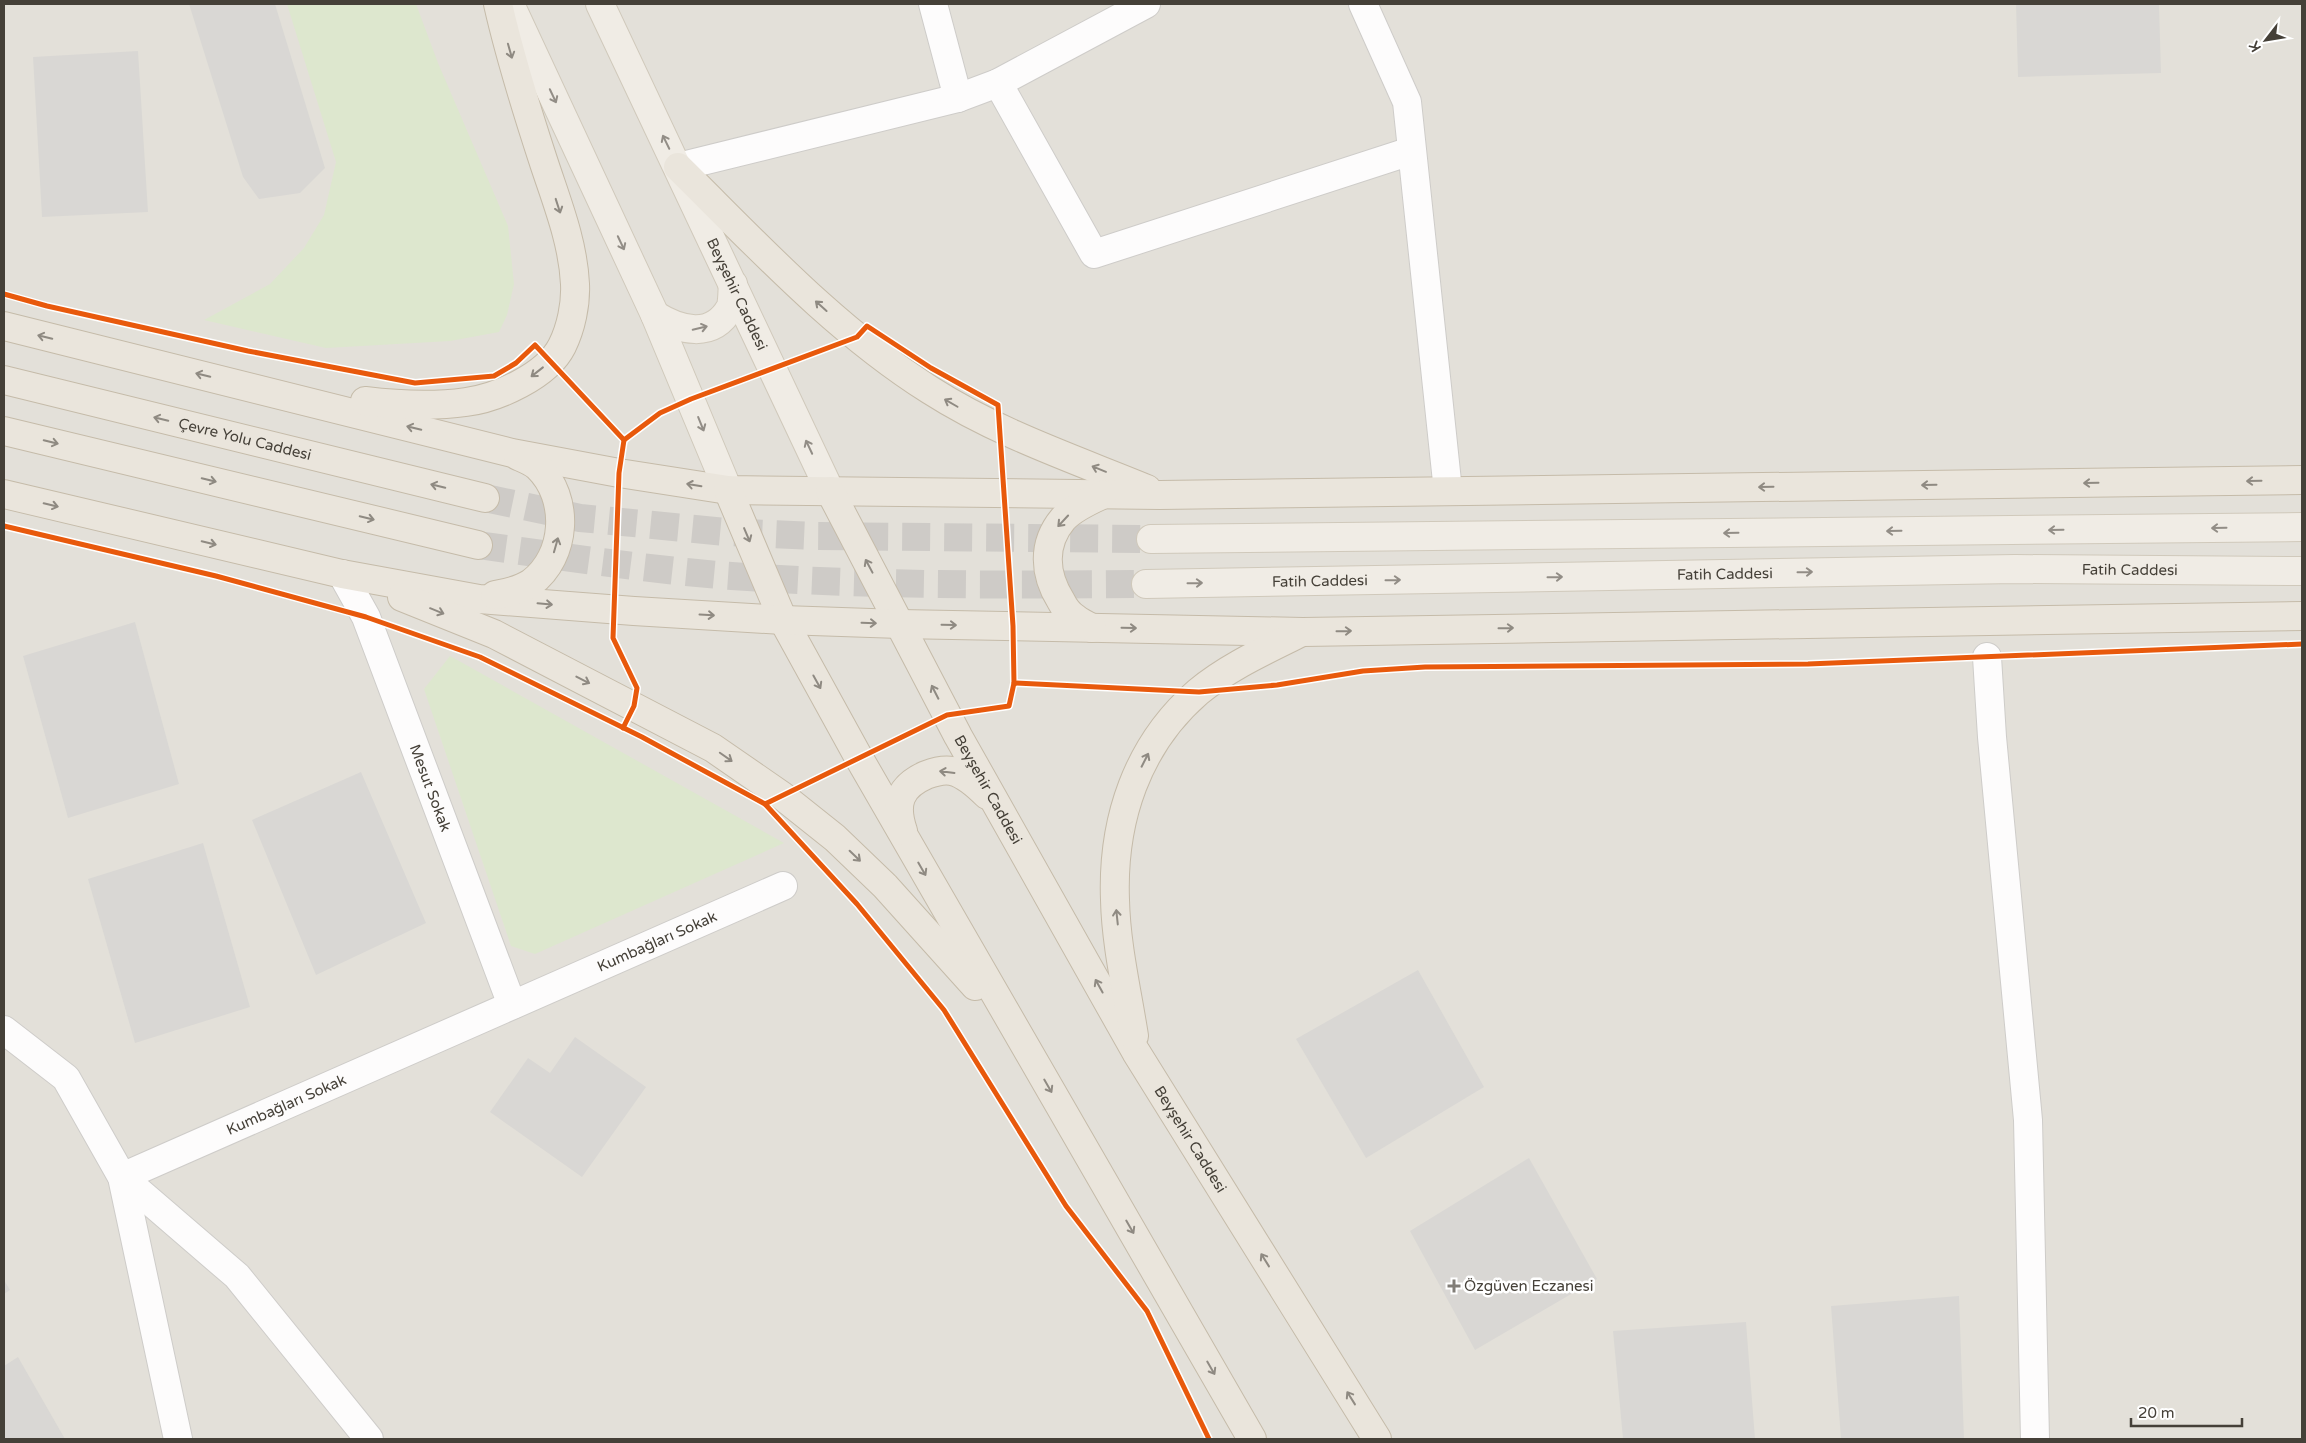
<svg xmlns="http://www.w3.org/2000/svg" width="2306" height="1443" viewBox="0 0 2306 1443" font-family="'Varela Round',sans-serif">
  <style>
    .residential { fill: #e3e0d9 }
    .green { fill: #dde7ce }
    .building { fill: #d9d7d4 }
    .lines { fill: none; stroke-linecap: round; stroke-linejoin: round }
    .primary-tunnel { stroke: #cecbc7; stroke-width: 28; stroke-dasharray: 28 14; stroke-linecap: butt }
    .street-casing { stroke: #ceccc9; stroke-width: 30 }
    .primary-casing { stroke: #d0c9bb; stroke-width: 30 }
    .highway-casing { stroke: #c5bba9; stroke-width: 30 }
    .street { stroke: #fdfcfc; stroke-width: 28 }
    .primary { stroke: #f0ece5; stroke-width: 28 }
    .highway { stroke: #eae5dc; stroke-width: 28 }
    .cycleway-casing { stroke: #fff; stroke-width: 8 }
    .cycleway { stroke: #e8590c; stroke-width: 5 }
    .oneway { stroke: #8f8a82 }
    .oneway2 { stroke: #928d86 }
    .poi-dot { fill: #817d77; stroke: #fff; stroke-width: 2 }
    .labels { text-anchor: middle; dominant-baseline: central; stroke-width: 5; stroke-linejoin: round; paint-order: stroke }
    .street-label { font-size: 15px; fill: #454038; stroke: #fff }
    .poi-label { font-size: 15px; fill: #454038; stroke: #fff; text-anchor: start }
  </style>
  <rect width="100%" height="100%" fill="#f0eeeb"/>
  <rect class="residential" x="4" y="4" width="2298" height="1435"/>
  <g class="green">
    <polygon points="287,4 416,4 438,63 508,226 514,284 507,315 499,332 450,341 326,348 204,320 270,284 304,248 324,215 336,162"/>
    <polygon points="450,656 784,843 535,954 511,946 424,689"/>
  </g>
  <g class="building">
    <polygon points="189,4 275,4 325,168 300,193 259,199 243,177"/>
    <polygon points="2016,4 2159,4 2161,73 2018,77"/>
    <polygon points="138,51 148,212 42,217 33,57"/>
    <polygon points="135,622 179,784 68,818 23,656"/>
    <polygon points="361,772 426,923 316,975 252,820"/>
    <polygon points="203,843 250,1007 135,1043 88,879"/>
    <polygon points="1418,970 1484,1087 1366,1158 1296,1039"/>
    <polygon points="575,1037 646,1087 582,1177 490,1112 528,1058 550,1073"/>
    <polygon points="1529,1158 1597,1279 1475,1350 1410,1231"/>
    <polygon points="4,1280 10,1290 4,1294"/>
    <polygon points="1959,1296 1964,1439 1841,1439 1831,1306"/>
    <polygon points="1746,1322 1755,1439 1623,1439 1613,1331"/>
    <polygon points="18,1357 65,1439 4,1439 4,1366"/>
  </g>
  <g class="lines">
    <g class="primary-tunnel">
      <polyline points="485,498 580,518 726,532 815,536 1151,539"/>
      <path d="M478,545C558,556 638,568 718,575C861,586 1004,585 1146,584"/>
    </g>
    <g class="street-casing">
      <g id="street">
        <polyline points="933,4 958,98"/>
        <polyline points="1363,4 1407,102 1448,491"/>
        <polyline points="998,83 1094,254 1411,151"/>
        <polyline points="678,167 958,98 998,83 1146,4"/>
        <path id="s1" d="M342,574L366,617L512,1005"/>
        <polyline points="1987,657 1992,737 2028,1120 2035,1439"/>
        <polyline points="4,1030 66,1078 122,1177 178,1439"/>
        <path id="s2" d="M369,1439L237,1276L122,1177L783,886"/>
      </g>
    </g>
    <g class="primary-casing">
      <g id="primary">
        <polyline points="510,4 655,315 728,490"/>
        <path id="s3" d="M600,4L830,491"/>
        <path d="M655,315C679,330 712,340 730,308C733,302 732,291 733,284"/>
        <polyline points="1151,539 2302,527"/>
        <path id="s4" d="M1146,584L2015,569L2302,571"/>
      </g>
    </g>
    <g class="highway-casing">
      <g id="highway">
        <path d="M678,167C757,245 835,330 930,390C997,433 1074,459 1147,489"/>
        <polyline points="4,326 512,453 619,473 728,490 1160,495 2302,480"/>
        <path id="s5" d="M4,380L485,498"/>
        <path d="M365,401C398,405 432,407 466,402C497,398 547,376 562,346C571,328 576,304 575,284C573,241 556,200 543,160C526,108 510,57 498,4"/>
        <polyline points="4,431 478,545"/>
        <polyline points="728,490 783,620 859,758 1252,1439"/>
        <path id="s6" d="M830,491L958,736L1136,1052L1377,1439"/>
        <polyline points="4,494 342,574 479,599 634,611 783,620 900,624 1303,632 2302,616"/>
        <path d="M495,595C507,593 520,590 531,583C567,556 570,498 538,467C533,462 525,459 518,456"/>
        <polyline points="402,597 494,634 713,748 781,795 835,838 885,886 975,986"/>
        <path d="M1092,628C1086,625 1080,622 1075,618C1069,614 1064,607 1061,601C1044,574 1042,544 1063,519C1073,508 1089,501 1102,495"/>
        <path d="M903,831C894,804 899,787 926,775C934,772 943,769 952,771C965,774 978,786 987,795"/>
        <path d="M1134,1036C1127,991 1116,945 1115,900C1112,820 1137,745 1198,692C1228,667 1266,650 1300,633"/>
      </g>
    </g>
    <use href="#street" class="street"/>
    <use href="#primary" class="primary"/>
    <use href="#highway" class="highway"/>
    <g class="cycleway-casing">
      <g id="cycleway">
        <polyline points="4,294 47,306 248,351 415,383 494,376 516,363 535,345 624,440 619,473 613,638 637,688 634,706 623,728"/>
        <polyline points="624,440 660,413 691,399 857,337 867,326 931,368 998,405 1013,626 1014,683"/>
        <polyline points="4,526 216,576 366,617 480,657 642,737 765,804 857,904 944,1010 1066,1206 1147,1311 1209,1439"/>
        <polyline points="765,804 947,715 1009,706 1014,683 1199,692 1277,685 1363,671 1425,667 1808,664 2302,644"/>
      </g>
    </g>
    <use href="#cycleway" class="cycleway"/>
  </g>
  <defs><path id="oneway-shaft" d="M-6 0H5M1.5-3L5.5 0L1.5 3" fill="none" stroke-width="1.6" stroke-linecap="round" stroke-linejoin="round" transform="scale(1.25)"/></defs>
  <g class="oneway">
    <use href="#oneway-shaft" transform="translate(510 51) rotate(74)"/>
    <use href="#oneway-shaft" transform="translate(558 206) rotate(72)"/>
    <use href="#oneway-shaft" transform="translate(821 306) rotate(-138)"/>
    <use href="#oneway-shaft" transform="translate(45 337) rotate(-166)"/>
    <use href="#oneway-shaft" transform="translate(537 372) rotate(142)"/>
    <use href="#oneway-shaft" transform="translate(203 375) rotate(-166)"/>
    <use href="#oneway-shaft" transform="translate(951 403) rotate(-150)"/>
    <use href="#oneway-shaft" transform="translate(161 419) rotate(-166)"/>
    <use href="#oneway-shaft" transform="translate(414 428) rotate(-166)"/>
    <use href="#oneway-shaft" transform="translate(51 442) rotate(14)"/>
    <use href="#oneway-shaft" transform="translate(1099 469) rotate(-158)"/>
    <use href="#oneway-shaft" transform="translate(209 480) rotate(14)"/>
    <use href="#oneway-shaft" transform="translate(2254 481) rotate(179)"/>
    <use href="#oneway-shaft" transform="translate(2091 483) rotate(179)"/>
    <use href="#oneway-shaft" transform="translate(694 485) rotate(-171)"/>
    <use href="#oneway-shaft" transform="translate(1929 485) rotate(179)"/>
    <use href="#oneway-shaft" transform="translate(438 486) rotate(-166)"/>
    <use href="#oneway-shaft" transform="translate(1766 487) rotate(179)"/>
    <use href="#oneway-shaft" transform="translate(51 505) rotate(13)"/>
    <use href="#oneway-shaft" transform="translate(367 518) rotate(13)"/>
    <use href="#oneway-shaft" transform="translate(1063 521) rotate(133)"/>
    <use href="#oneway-shaft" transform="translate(747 535) rotate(67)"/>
    <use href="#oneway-shaft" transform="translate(209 543) rotate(13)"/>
    <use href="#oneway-shaft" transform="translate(556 545) rotate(-74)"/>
    <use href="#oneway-shaft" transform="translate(869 566) rotate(-118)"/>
    <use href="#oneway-shaft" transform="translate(545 604) rotate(5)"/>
    <use href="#oneway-shaft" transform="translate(437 611) rotate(22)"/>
    <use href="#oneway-shaft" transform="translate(707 615) rotate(3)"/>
    <use href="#oneway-shaft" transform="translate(869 623) rotate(2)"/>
    <use href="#oneway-shaft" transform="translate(949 625) rotate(1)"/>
    <use href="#oneway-shaft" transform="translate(1129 628) rotate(1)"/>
    <use href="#oneway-shaft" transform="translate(1506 628) rotate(-1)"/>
    <use href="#oneway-shaft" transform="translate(1344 631) rotate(-1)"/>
    <use href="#oneway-shaft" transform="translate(583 680) rotate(27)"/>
    <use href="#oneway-shaft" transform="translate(817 682) rotate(61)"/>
    <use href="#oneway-shaft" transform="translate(935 692) rotate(-117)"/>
    <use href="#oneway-shaft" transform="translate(726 757) rotate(35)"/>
    <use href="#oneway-shaft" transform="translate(1145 760) rotate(-63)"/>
    <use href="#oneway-shaft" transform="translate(947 772) rotate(-173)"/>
    <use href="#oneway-shaft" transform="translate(855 856) rotate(44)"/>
    <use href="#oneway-shaft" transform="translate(922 869) rotate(60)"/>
    <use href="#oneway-shaft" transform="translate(1117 917) rotate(-96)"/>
    <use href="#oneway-shaft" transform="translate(1099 986) rotate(-119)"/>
    <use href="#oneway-shaft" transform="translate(1048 1086) rotate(60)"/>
    <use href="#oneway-shaft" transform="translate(1130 1227) rotate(60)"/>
    <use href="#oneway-shaft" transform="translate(1265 1260) rotate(-122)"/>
    <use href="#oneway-shaft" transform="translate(1211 1368) rotate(60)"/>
    <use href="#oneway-shaft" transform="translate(1351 1398) rotate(-122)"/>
  </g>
  <g class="oneway2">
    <use href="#oneway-shaft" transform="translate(553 96) rotate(65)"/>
    <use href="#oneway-shaft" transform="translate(666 142) rotate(-116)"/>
    <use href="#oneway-shaft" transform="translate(621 243) rotate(65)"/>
    <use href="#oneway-shaft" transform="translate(700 328) rotate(-13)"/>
    <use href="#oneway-shaft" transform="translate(701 424) rotate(68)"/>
    <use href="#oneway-shaft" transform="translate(809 447) rotate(-115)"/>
    <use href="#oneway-shaft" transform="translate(2219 528) rotate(179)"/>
    <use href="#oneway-shaft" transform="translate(2056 530) rotate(179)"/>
    <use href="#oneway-shaft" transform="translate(1894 531) rotate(179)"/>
    <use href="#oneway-shaft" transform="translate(1731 533) rotate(179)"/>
    <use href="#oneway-shaft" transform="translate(1805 572) rotate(-1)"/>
    <use href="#oneway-shaft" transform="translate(1555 577) rotate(-1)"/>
    <use href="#oneway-shaft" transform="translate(1393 580) rotate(-1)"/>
    <use href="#oneway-shaft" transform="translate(1195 583) rotate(-1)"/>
  </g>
  <path class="poi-dot" d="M1451.5 1278.5h5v5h5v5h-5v5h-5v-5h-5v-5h5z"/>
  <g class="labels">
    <g class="street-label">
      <text stroke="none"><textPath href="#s3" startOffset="321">Beyşehir Caddesi</textPath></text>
      <text stroke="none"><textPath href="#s5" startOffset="248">Çevre Yolu Caddesi</textPath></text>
      <text stroke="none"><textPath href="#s4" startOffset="984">Fatih Caddesi</textPath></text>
      <text stroke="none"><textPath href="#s4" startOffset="579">Fatih Caddesi</textPath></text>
      <text stroke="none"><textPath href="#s4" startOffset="174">Fatih Caddesi</textPath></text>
      <text stroke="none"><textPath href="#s1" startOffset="232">Mesut Sokak</textPath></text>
      <text stroke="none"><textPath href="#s6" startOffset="338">Beyşehir Caddesi</textPath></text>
      <text stroke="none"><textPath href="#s2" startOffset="946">Kumbağları Sokak</textPath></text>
      <text stroke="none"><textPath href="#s2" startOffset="541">Kumbağları Sokak</textPath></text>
      <text stroke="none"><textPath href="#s6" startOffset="742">Beyşehir Caddesi</textPath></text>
    </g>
    <g class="poi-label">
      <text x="1464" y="1286">Özgüven Eczanesi</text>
    </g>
  </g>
  <rect width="2306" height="1443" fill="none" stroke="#454038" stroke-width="10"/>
  <g transform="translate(2266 40) rotate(239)" stroke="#ffffff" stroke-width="4" paint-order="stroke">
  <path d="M0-4L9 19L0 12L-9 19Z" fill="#454038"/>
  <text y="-8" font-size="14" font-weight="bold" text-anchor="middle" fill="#454038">K</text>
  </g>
  <path d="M2131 1418v8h111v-8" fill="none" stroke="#454038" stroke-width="2.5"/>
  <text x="2138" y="1418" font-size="15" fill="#454038" stroke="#ffffff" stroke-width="4" paint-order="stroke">20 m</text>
</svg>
